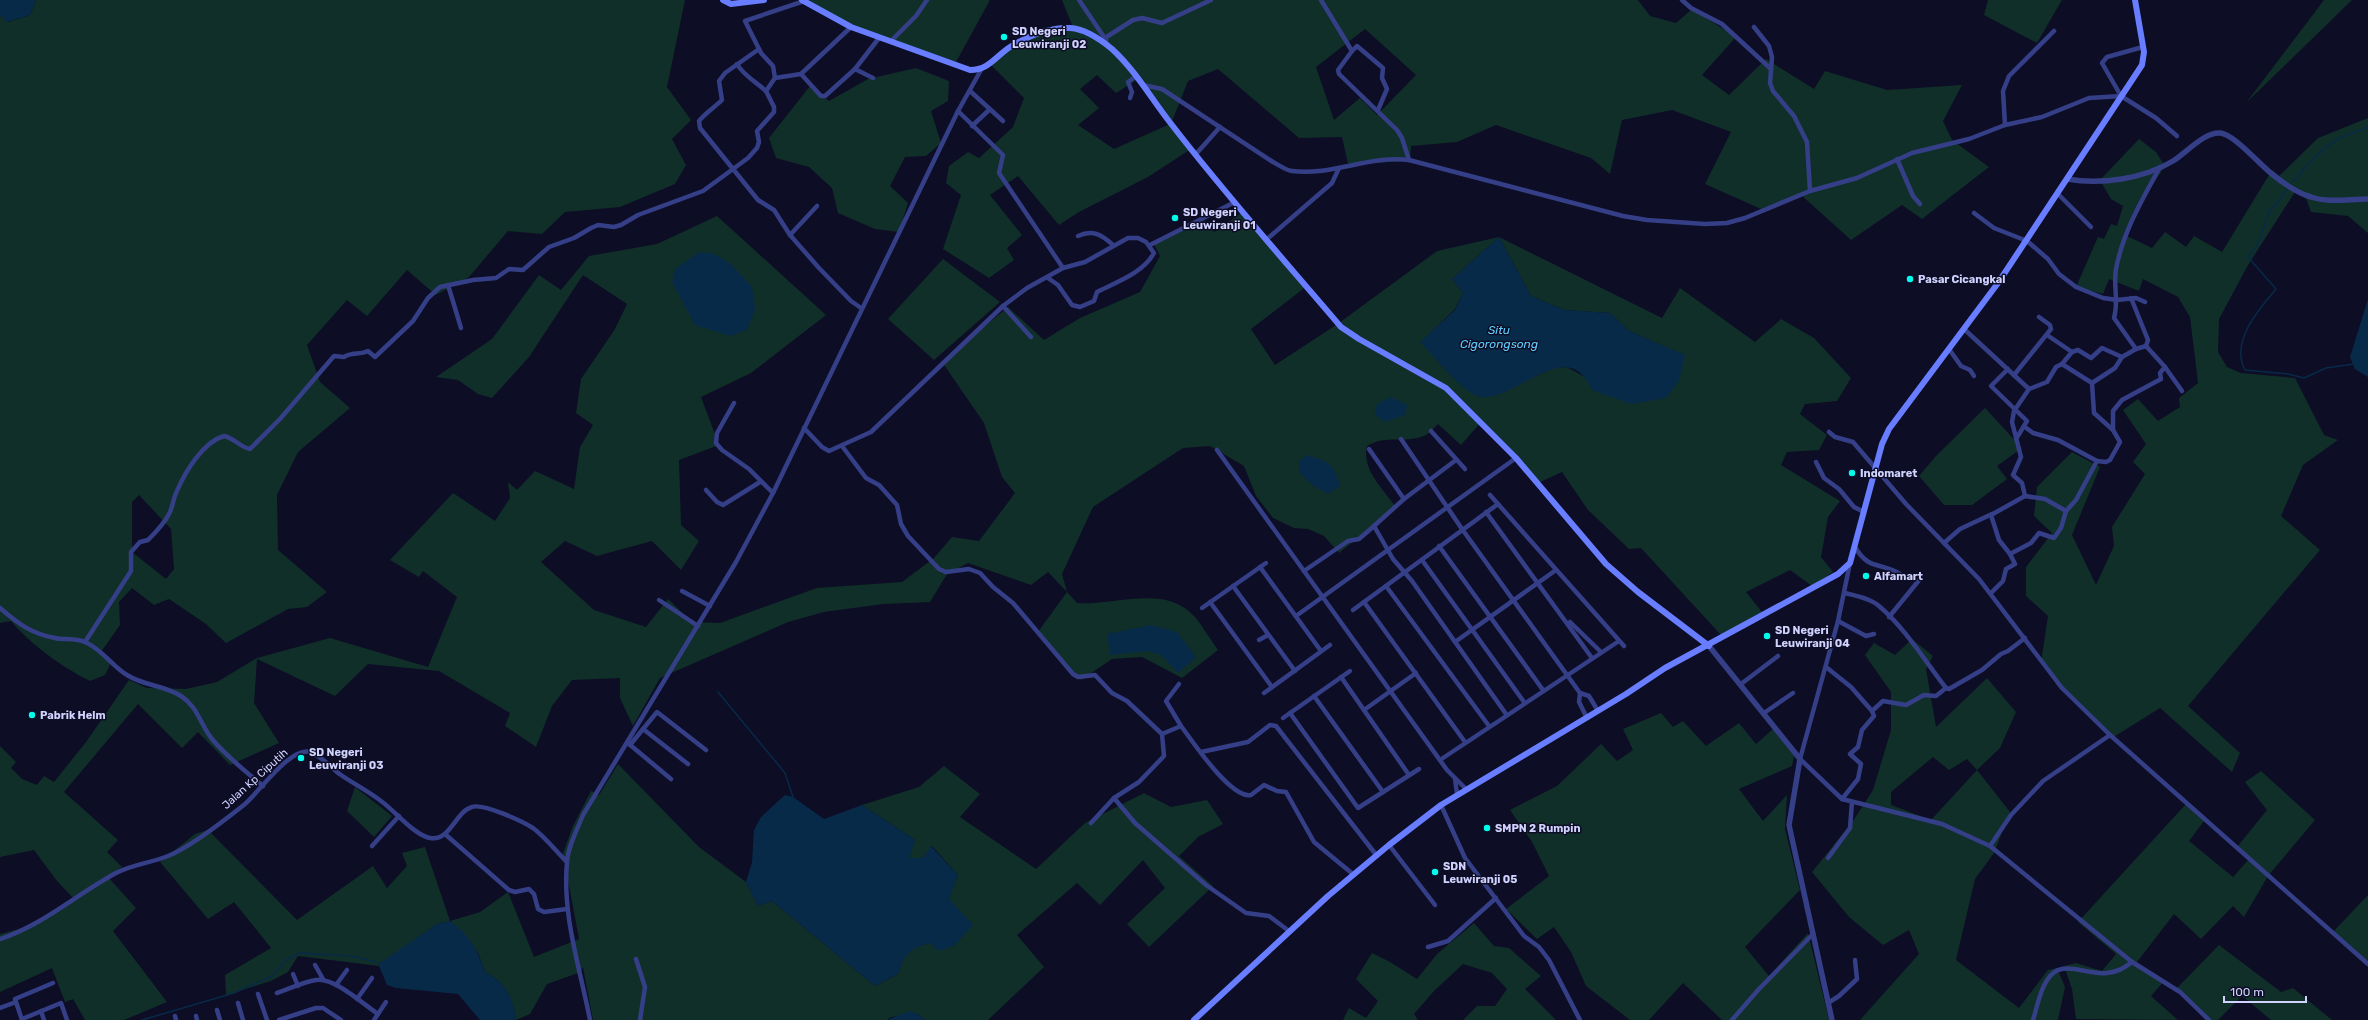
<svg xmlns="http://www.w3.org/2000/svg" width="2368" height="1020" viewBox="0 0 2368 1020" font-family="Rubik,sans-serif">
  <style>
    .green { fill: #102f29; fill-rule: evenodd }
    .water { fill: #082a49 }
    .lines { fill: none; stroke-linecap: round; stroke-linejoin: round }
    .stream { stroke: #082a49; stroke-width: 1.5 }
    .minor { stroke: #353f87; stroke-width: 4.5 }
    .tertiary { stroke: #353f87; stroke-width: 5.5 }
    .secondary { stroke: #687dff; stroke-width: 6 }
    .poi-dot { fill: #00fceb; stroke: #0d0d25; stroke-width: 1.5 }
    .labels { text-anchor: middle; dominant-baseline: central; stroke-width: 3; stroke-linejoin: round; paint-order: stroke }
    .poi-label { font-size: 11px; font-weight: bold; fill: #d1d3ff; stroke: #0d0d25; text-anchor: start }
    .street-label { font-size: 11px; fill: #d1d3ff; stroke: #0d0d25 }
    .water-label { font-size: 12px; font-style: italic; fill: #5fd0ff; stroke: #0d0d25 }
  </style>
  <rect width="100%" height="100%" fill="#0d0d25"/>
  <g class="green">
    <path d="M36,0H685L667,87L691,120L672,139L686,165L675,184L620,207L565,212L542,234L508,231L469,277L436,295L407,270L367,316L347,300L307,345L320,382L350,408L298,452L277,495L278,550L327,592L307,607L288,609L226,643L206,624L169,599L154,605L132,588L119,602L120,625L101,652L112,661L105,675L90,681C62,667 31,645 11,621L0,623V15L8,22L30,15ZM139,495L171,529L174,569L166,579L132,552V502Z"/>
    <polygon points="803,0 990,0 956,62 861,29"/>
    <path d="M1062,0H1638L1650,16L1676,23L1692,9L1736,37L1702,75L1729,95L1766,59L1814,89L1825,71L1887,90L1962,85L1943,121L1952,140L1989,167L1922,219L1902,205L1851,240L1800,194L1761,209L1705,184L1731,132L1672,110L1622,120L1610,174L1591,158L1496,125L1457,142L1411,146L1410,161L1348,164L1342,137L1299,138L1218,69L1188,81L1171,124L1191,149L1148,177L1079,212L1059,225L1018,176L990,195L1022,235L1007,248L1014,260L989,278L943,249L961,195L946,183L949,166L968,152L979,158L1013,127L1024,98L989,63C1017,43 1036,24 1072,25ZM1365,29L1416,75L1377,115L1360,98L1334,120L1316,67ZM1097,75L1116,93L1140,78L1170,124L1114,149L1078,125L1099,108L1080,89Z"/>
    <polygon points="1988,0 2062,0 2037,43 1984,15"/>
    <polygon points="2324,0 2352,0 2246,103"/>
    <polygon points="916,68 949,81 948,101 931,111 941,143 926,156 905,157 890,186 908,203 899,232 875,229 838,213 832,188 809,167 776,158 769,138 810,86 829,101 868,79"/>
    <polygon points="2368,118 2368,233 2348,216 2311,212 2306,198 2295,192 2248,265 2219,319 2218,352 2227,367 2241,373 2295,378 2324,435 2338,440 2303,465 2281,516 2320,550 2188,706 2240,753 2232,772 2160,708 2112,738 2058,687 2041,662 2048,616 2026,596 2026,567 2052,533 2034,516 2037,487 2072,452 2100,467 2072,535 2096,585 2114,546 2112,527 2145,474 2133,462 2146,444 2123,410 2138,399 2158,421 2180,407 2179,398 2198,383 2190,317 2178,297 2143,279 2139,291 2109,279 2103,294 2076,287 2098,237 2104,239 2111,224 2117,226 2123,206 2111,199 2100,180 2139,139 2156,152 2165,166 2134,212 2125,235 2152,248 2165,232 2186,247 2194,236 2222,252 2272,170 2279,176 2318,138"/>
    <path d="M1244,211L1307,286L1251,329L1275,365L1339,323L1437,251L1499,237L1662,318L1680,288L1755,342L1781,319L1814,338L1851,378L1837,401L1805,404L1800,414L1827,435L1819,450L1787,452L1781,465L1840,501L1828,517L1821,557L1833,572L1812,586L1790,570L1746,592L1762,612L1721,635L1641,548L1629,549L1588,510L1562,472L1538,483L1482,421L1461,445L1438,424C1434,428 1429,434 1424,436C1402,444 1387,434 1367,446C1361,469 1384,490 1396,507L1339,553L1324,536L1308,529L1294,528L1273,518L1256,496L1244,466L1210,446L1183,448L1093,507L1062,574L1067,592L1077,603C1115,606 1165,583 1195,617C1203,627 1210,639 1218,650L1182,678L1142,657L1112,659L1081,680L1038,632L1067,592L1048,572L1031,585L968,563L947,574L930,602L883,604L824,612L788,622L660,678L633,726L620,698V678L572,680L552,706L536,747L505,726L510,713L439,671L368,664L335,696L257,659L254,703L279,743L230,765L198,732L182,748L138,704L64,792L118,840L107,852L122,867L107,876L136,908L113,931L167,1002L124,1020H85L73,999L65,1002L52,968L0,992V934L30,926L73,898L57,881L34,850L0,857V746L16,762L11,768L22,779L37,785L44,776L54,782L86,742L129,680L147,688L186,689L217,682L257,658L330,638L428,667L457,597L423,571L419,577L390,560L453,493L495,521L510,498L508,482L517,490L535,471L574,489L580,447L593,425L576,413L581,379L615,329L627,304L583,275L529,357L492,398L478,394L458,380L436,377L492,339L539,275L561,290L589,256L657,244L717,216L826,315L751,373L701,397L719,445L679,460L681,525L699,541L681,570L652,541L597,556L565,541L541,562L594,610L646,627L668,599L692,622L720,623L817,588L902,582L934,558L952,537L979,541L1015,493L1002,477L984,423L942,362L1008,307L1044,340L1080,318L1140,292L1160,256L1154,244L1202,218L1214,232ZM1499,237L1531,296L1564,310L1610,313L1629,331L1684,355L1587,378L1567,367L1553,368L1493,396L1421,342L1455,309L1463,293L1452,279Z"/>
    <polygon points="943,259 1000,302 934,360 888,319"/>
    <polygon points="1985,408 2022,448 1997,466 2007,479 1972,505 1944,505 1919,476 1936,456"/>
    <path d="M1912,639L1933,656L1926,669L1936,727L1987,678L2016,712L2000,748L1977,770L2010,812L1994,853L1975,879L1956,960L2019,1008L2048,970L2057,968L2065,987L2058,1020H1860L1919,954L1909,930L1883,945L1849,917L1812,872L1853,821L1873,790L1891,730V692L1865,655L1874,643L1895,655ZM1933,757L1949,770L1967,759L1977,770L1931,820L1891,805V792Z"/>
    <polygon points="1661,713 1673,727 1683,721 1706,746 1739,723 1756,744 1773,729 1794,756 1792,766 1739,789 1763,821 1787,795 1785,829 1800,890 1745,947 1769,976 1808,933 1829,1020 1722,1020 1683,983 1649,1020 1630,1020 1586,986 1571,952 1554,927 1537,939 1506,909 1549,876 1532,842 1510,810 1557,786 1601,744 1617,761 1633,750 1623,729"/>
    <path d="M618,764L699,847L746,882L758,906L772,901L875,986L898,974C905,953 909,948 930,943L958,875L932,846L923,858H908L915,840L862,805L919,787L944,766L980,794L960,817L1036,869L1085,823L1144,793L1171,807L1207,800L1223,824L1198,837L1179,856L1213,886L1149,947L1127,924L1165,888L1143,860L1100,905L1077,883L1017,935L1044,967L988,1020H925L918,1014L891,1017L887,1020H593L583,967L581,972L547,984L530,1014L516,1020C513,998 505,982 485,972L478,953L450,921L437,924L379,966L298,956L288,972L271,981L226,995L225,975L271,948L234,902L208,919L160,862L195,834L208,830L297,920L373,866L387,888L407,866L402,853L425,847L450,921L480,912L508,892L534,957L579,939L563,853L573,826L591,791L599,795Z"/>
    <polygon points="2261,771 2315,820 2268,876 2244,917 2233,906 2201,939 2174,914 2137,962 2165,980 2151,996 2178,1020 2076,1019 2072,989 2064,966 2076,963 2102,971 2116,954 2078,922 2186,804 2204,821 2189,841 2233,877 2250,858 2237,847 2267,810 2245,782"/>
    <polygon points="355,787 392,816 374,837 347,811"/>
    <polygon points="2368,895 2368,965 2332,933"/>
    <polygon points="1474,923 1494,946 1509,948 1541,976 1525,989 1556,1020 1463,1020 1477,1006 1495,1006 1507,989 1492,973 1463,964 1434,991 1414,1014 1418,1020 1343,1020 1349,1008 1366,1018 1378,1001 1356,979 1372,953 1390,962 1417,979 1437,954"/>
    <polygon points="2219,945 2281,992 2293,988 2332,1020 2271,1020 2242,996 2218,1020 2210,1020 2177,988"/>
  </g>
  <g class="water">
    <polygon points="0,0 36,0 30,15 7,22 0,15"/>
    <path d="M1499,237L1531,296L1564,310L1610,313L1629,331L1685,355L1679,380L1666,398L1631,404L1592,390C1568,333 1517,401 1481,397C1464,395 1433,355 1420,342L1455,310L1463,293L1452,279Z"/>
    <polygon points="699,252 714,254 730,263 752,287 755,310 747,330 730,336 695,325 672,282 675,269"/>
    <polygon points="2368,299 2368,377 2355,369 2350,357"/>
    <polygon points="1391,397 1407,405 1405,415 1385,422 1375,415 1377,404"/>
    <path d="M1307,455C1328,461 1334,464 1340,486L1328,494L1312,485L1299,472V461Z"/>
    <polygon points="1151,625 1177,632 1196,657 1178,673 1161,655 1148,651 1110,655 1107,634"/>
    <path d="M785,795L793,797L824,819L862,805L915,840L909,858H923L931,846L958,875L949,899L973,925L954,946L939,951L930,943C910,948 905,954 898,974L875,986L772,901L758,906L746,882L752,862L754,830L761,817Z"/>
    <path d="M450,921C470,935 477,949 485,972C506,983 513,997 516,1020H480L458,994L396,988L387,985L379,966L380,963L437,924Z"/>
    <polygon points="909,1011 918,1014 925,1020 887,1020"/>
  </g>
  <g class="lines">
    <g class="stream">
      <path d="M2293,182C2307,165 2321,148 2342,137C2350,133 2359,132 2368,127"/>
      <path d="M2287,190L2269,212L2258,244L2248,257L2276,289C2258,310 2230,342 2245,370L2288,374L2304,378L2326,368L2354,364"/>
      <polyline points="718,692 785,773 793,797"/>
      <polyline points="142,1020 234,993 272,976 287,959 300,953 352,956 380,963"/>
    </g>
    <g class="minor">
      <polyline points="1079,0 1106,40"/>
      <polyline points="1321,0 1352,51 1338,70 1339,74 1397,130 1402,138 1409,160"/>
      <polyline points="1682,0 1691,8 1722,24 1771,69"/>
      <polyline points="1754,27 1769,46 1772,57 1770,83 1773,91 1794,116 1807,142 1810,191"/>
      <polyline points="1105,38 1133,20 1142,18 1162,23 1211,0"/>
      <polyline points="891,41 916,16 927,0"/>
      <polyline points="2143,47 2107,57 2102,63 2121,96 2156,118 2177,136"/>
      <path d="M759,49L725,73L719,81L722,100C716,106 703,115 699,121L700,128L758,200L774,210L790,235L819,268L851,301L861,308"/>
      <polyline points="1352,51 1357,46 1383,68 1382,78 1387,89 1378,110"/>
      <path d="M737,64C743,75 756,82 766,91"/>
      <polyline points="801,74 821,96 825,96 855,69"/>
      <polyline points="775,78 773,66 761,53 745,21 804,1"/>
      <polyline points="873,78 855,69 879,38"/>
      <path d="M1143,85L1162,89L1273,162C1279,165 1285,170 1292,171C1332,176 1370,155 1409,160L1623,216L1647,220L1705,224L1727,223L1745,218L1810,191L1857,178L1912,153L1969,139L2005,125L2042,117L2089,98L2121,96"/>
      <polyline points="970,91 1003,121"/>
      <polyline points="1130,98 1132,92 1128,82 1136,76"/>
      <polyline points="958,111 1003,155 999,173 1063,268"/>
      <polyline points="2005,125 2003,91 2009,76 2054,31"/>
      <polyline points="972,126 989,110"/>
      <polyline points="1196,154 1220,127"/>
      <polyline points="1897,159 1913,196 1920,204"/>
      <polyline points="2058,194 2091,227"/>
      <polyline points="1974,213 1994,228 2027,241 2048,259 2059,274 2076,287 2103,298 2117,300 2136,298 2145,302"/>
      <polyline points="790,235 817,206"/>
      <path d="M1078,236C1093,229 1102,235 1113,245"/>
      <polyline points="1267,239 1332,183 1339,168"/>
      <polyline points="1150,245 1235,202"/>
      <polyline points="448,285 461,328"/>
      <polyline points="2131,298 2148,340 2146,346 2136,349"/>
      <polyline points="1003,306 1031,337"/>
      <polyline points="1964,329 2029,389"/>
      <polyline points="2047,335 2072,352"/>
      <polyline points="1949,349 1961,366 1970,370 1974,376"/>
      <polyline points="2062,364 2072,352 2078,350 2091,358 2102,348 2122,357"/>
      <polyline points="2165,367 2182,391"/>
      <polyline points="2008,369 1991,386 2027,421 2016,439"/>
      <polyline points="2014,375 2051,329 2050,325 2039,317"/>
      <polyline points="734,403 717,433 716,443 722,450 749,469 773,493"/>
      <polyline points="2025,427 2033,433 2058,440 2097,461"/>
      <path d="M804,428L822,447L829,451L871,432L1003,306L1027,288L1063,268L1085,262L1128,238H1138L1146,242L1154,253C1143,273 1117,282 1097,292L1094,301L1080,307L1072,305L1058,285L1048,278"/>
      <polyline points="2113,430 2113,411 2122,400 2161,379 2160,373 2165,367 2146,346"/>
      <polyline points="1431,431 1465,469"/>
      <polyline points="1829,432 1835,437 1853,442 1906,504 1979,579 2062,688 2110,735 2368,964"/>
      <polyline points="1401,439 1462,529 1580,693 1589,696 1598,711"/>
      <path d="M842,446L866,478L879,485L897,505L901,524L908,536L939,569L946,572L969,569L980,573L993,587L1013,603L1073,674L1078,677L1095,675L1112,693L1127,701L1162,734L1181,726C1193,742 1231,799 1251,795L1264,785L1277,791L1286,792L1314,842L1354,875"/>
      <polyline points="1369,449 1404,499"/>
      <polyline points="1217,450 1447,770 1466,789"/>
      <polyline points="1456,460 1404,499 1374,526 1393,559 1412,581 1506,714"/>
      <polyline points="1816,462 1824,478 1839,489 1854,507 1864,512"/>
      <polyline points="706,490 717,502 723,505 760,482"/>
      <polyline points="1490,495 1624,646"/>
      <polyline points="2025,496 2045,499 2066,511"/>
      <polyline points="1486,512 1592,658"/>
      <polyline points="1944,543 1960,529 1992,514"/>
      <polyline points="1439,546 1543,690"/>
      <path d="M1855,547C1869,571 1881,562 1900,574"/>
      <polyline points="2010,554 1999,540 1991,515 2025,496 2022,483 2013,475 2021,457 2012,422 2014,411 2029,389 2047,382 2056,367 2062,364 2092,383"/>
      <polyline points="1422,560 1524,702"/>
      <polyline points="1850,563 1838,621 1800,759 1842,799 1942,824 1990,846 2132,962 2180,992 2209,1020"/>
      <polyline points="1260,567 1321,651"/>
      <polyline points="1304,571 1348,541 1359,539 1374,526"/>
      <polyline points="1233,586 1295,671"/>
      <polyline points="1386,586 1489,726"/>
      <polyline points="682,591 710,606"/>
      <path d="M1845,593C1856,596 1870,598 1879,606C1905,628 1925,661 1946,688L1949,689L1982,670L2001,654L2008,651L2025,638"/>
      <path d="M1991,593L2003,581L2006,569L2015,564L2010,554L2031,543L2039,533L2054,538L2061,528L2066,511L2076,500L2097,461L2106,462L2110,460L2120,442L2113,430L2094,413L2092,383L2115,368L2122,357L2136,349L2114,318C2119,301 2113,286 2116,269C2123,232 2142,200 2160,167"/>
      <polyline points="659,600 698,626"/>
      <polyline points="1210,602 1272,687"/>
      <polyline points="1364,602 1465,742"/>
      <path d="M0,608C17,623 32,634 55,638C64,640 76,638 85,642C103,650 112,666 127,675C144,686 164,685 181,696C198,707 200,724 212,739C227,757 245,771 263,786"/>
      <polyline points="1202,608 1266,563"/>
      <polyline points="1353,610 1498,504"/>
      <polyline points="1296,616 1516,458"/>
      <polyline points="1889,617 1920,579"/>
      <polyline points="1838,621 1866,636 1874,634"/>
      <polyline points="1570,622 1601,652"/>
      <polyline points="1259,640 1268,635"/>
      <path d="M85,642L131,571V552L140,542L148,540C156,532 164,524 169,514C173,507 173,498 177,491C185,472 203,442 224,436C234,438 240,447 250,449L280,419L334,356L344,357C351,352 360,355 368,351L375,357L413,321L428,298L440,287L473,280L496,278L509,269L523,270L549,247L574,238L591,228L598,225L614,227L621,225L638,215L703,191L748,158L757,148L759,142L757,131L774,112V107L766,91L775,78L801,74L851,27"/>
      <polyline points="1455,642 1556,570"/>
      <polyline points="1826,667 1851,687 1872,711"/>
      <polyline points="1341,677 1409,775"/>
      <polyline points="1179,684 1166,701 1181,726"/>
      <polyline points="1741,684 1778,656"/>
      <polyline points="1264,693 1330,645"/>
      <polyline points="1580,693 1579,702 1587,718"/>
      <polyline points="1314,696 1383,792"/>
      <polyline points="1364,710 1416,673"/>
      <polyline points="1290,713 1358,808 1419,769"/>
      <polyline points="1764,713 1793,693"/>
      <polyline points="1283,718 1350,671"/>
      <polyline points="643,729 688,764"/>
      <polyline points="629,744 671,779"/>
      <polyline points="630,745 657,712 706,750"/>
      <polyline points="1201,752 1248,742 1270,725 1276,726 1377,856"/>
      <polyline points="1440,760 1619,641"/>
      <polyline points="1455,779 1457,794"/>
      <polyline points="1114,798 1135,823 1206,885 1246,913 1269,916 1289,931"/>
      <polyline points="1842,799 1858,779 1861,764 1850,754 1858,747 1862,730 1874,716 1872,711 1883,701 1906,705 1924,695 1936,696 1946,688"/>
      <polyline points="1441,805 1465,858 1524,936 1539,947 1549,960 1580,1020"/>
      <polyline points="1091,823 1114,798 1139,782 1164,756 1162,734"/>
      <polyline points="445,834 509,890 515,892 529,889 534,894 538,909 544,912 567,909"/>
      <polyline points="1389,845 1435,905"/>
      <polyline points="372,846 399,816"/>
      <polyline points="1990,846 2011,815 2043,781 2110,735"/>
      <polyline points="1828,858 1850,828 1852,802"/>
      <path d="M0,939C43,925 77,894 116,873C133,864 151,863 168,856C191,847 225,820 245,804C259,792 291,746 310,752C322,756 331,768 341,775C354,784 368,791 381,801C395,811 414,835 430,838C450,842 456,811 472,807C483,803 522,821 533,828C545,837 556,851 567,862"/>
      <polyline points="1428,947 1448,941 1496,898"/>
      <polyline points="636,959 645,987 640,1020"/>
      <polyline points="315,965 323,979"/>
      <polyline points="293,974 298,986"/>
      <polyline points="336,985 347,970"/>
      <path d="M277,993C289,989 303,982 316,980C334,977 363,1004 378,1014L374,1020"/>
      <polyline points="258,994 267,1020"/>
      <polyline points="357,999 372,978"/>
      <polyline points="238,1003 243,1020"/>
      <polyline points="1828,1003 1839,996 1857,979 1855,960"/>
      <polyline points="0,1008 16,1002"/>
      <polyline points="217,1010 220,1020"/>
      <polyline points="41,1011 44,1020"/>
      <polyline points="378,1014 386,1002"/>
      <polyline points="175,1016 176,1020"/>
      <polyline points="196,1016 197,1020"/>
      <polyline points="22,1019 61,1003 67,1020"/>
      <polyline points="22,1020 15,999 53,983"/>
      <polyline points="279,1020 316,1008 323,1008 341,1020"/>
      <path d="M590,1020C580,968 562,916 567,862C568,846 577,830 583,815L736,562L773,493L958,111L981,70"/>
      <polyline points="1732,1020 1759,989 1813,934"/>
      <path d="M2033,1020C2037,1008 2039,993 2046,982C2060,956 2085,976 2107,973C2118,972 2124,968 2132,962"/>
    </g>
    <g class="tertiary">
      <path d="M2067,179C2101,185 2143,179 2173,161C2186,153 2204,132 2220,133C2234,134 2259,164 2272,174C2283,183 2297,193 2311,197C2329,203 2349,199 2368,199"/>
      <polyline points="1709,646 1800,759 1789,825 1832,1020"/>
    </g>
    <g class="secondary">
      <polyline points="723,0 731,4 764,0"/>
      <path d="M802,0L851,27L970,70C989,70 996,56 1010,47C1028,36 1049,27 1070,28C1086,29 1100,39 1112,49C1136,71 1152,100 1172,125C1225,194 1284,260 1341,327L1359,339L1446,388L1516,458L1606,564L1638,592L1709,646"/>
      <polyline points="1194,1020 1328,896 1389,845 1441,805 1626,694 1665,668 1838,574 1850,563 1882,444 1889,429 1998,283 2142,65 2144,52 2135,0"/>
    </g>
  </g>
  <g class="poi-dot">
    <circle cx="1004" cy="37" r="4"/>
    <circle cx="1175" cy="218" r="4"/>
    <circle cx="1910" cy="279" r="4"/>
    <circle cx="1852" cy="473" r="4"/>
    <circle cx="1866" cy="576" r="4"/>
    <circle cx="1767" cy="636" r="4"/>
    <circle cx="32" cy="715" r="4"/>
    <circle cx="301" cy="758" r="4"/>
    <circle cx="1487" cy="828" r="4"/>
    <circle cx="1435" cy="872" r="4"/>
  </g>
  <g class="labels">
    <g class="poi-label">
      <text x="1012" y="31">SD Negeri<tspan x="1012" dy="13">Leuwiranji 02</tspan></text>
      <text x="1183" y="212">SD Negeri<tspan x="1183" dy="13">Leuwiranji 01</tspan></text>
      <text x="1918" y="279">Pasar Cicangkal</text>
      <text x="1860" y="473">Indomaret</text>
      <text x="1874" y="576">Alfamart</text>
      <text x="1775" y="630">SD Negeri<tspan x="1775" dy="13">Leuwiranji 04</tspan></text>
      <text x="40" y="715">Pabrik Helm</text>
      <text x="309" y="752">SD Negeri<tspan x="309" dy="13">Leuwiranji 03</tspan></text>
      <text x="1495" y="828">SMPN 2 Rumpin</text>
      <text x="1443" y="866">SDN<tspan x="1443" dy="13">Leuwiranji 05</tspan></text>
    </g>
    <g class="street-label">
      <text transform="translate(255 779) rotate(-42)">Jalan Kp Ciputih</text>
    </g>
    <g class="water-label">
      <text x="1499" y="330">Situ<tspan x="1499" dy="14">Cigorongsong</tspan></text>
    </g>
  </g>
  <path d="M2224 996v6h82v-6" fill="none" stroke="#d1d3ff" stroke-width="2"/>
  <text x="2230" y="996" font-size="12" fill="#d1d3ff" stroke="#0d0d25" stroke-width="3" paint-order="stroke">100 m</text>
</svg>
